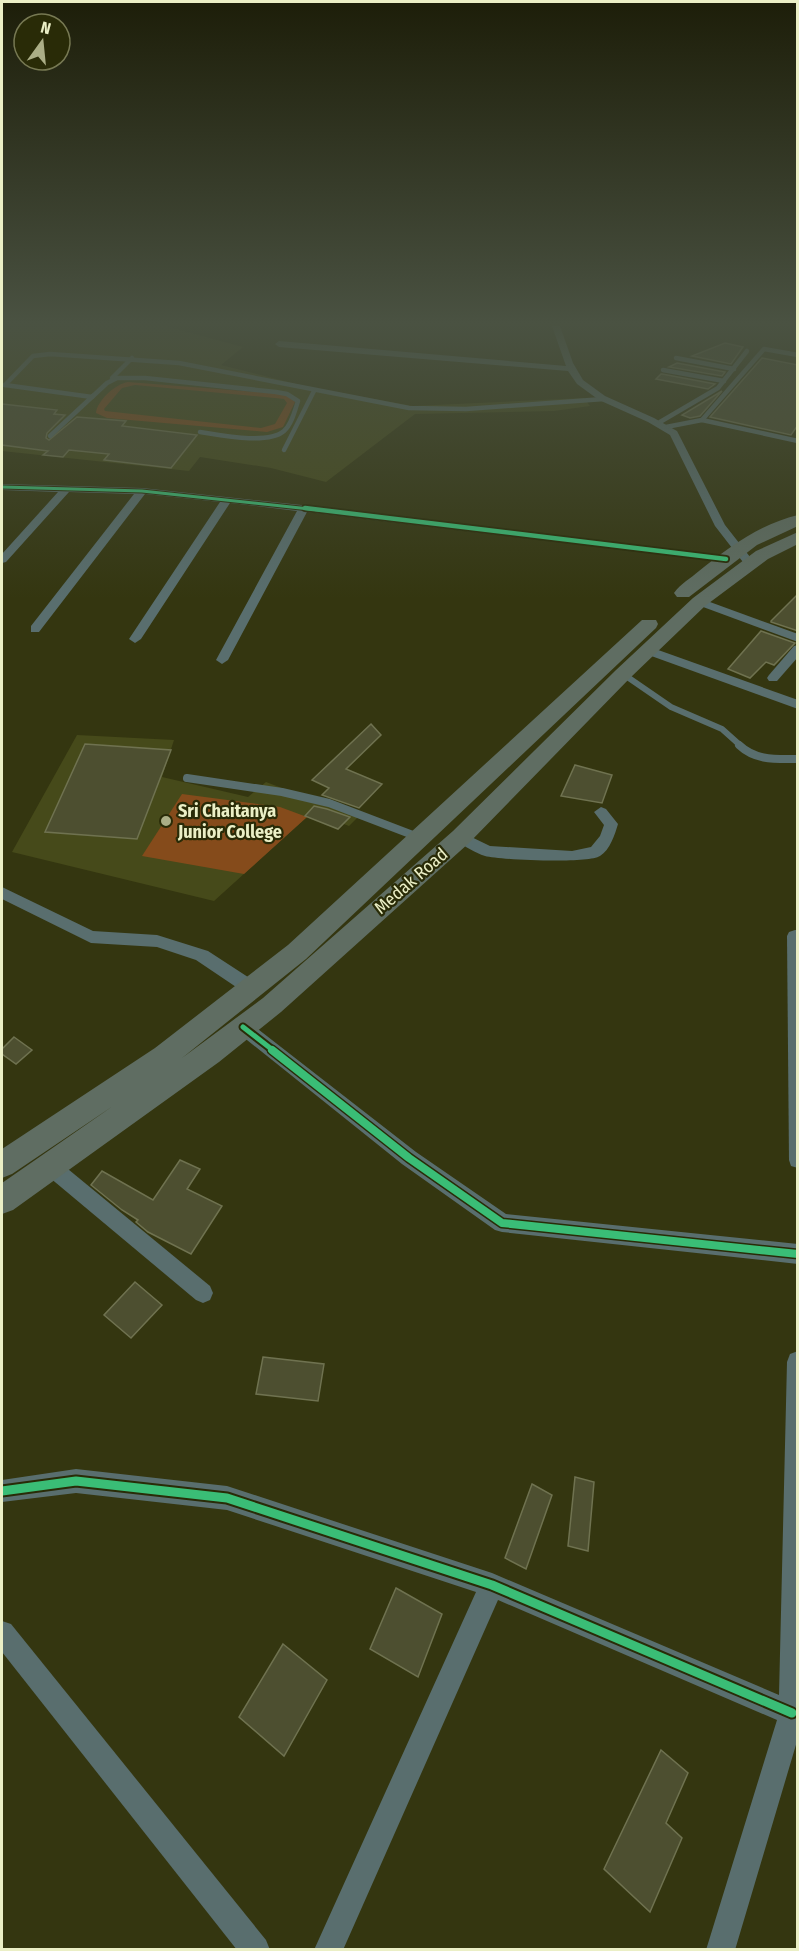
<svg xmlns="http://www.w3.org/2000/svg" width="799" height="1951" viewBox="0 0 799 1951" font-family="'Fira Sans Condensed',sans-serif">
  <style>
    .built { fill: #464a1a }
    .green { fill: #854b1b; fill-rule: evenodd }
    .building { fill: #4d4f30; stroke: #6f7250; stroke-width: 1.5 }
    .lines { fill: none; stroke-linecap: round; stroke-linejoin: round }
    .lane-far2 { stroke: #596e6e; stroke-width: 4.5 }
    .lane-far1 { stroke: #596e6e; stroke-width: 6 }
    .lane { stroke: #596e6e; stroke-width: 8 }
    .street { fill: #596e6e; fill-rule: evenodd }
    .primary { fill: #5f6d62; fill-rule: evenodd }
    .cycleway-far4-casing { stroke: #292b07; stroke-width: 5 }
    .cycleway-far3-casing { stroke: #292b07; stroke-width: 8 }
    .cycleway-far2-casing { stroke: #292b07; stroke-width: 9 }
    .cycleway-far1-casing { stroke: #292b07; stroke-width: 11 }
    .cycleway-casing { stroke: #292b07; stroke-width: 13 }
    .cycleway-far4 { stroke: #3abd76; stroke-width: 3 }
    .cycleway-far3 { stroke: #3abd76; stroke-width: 4.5 }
    .cycleway-far2 { stroke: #3abd76; stroke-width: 5 }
    .cycleway-far1 { stroke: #3abd76; stroke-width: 8 }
    .cycleway { stroke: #3abd76; stroke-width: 9 }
    .poi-dot { fill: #abae86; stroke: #292b07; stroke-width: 2 }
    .labels { text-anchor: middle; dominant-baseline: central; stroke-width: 4.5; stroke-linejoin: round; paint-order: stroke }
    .poi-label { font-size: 18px; font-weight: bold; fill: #ebefc6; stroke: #292b07; text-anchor: start }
    .street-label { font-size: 18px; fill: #ebefc6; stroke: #292b07 }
  </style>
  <rect width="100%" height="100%" fill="#343610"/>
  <g class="built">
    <polygon points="165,326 243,347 221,365 308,387 413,406 584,398 590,406 554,411 415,414 326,482 271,468 200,457 189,471 2,451 2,327"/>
    <polygon points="77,735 174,740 162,777 248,797 266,782 358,817 349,826 309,811 305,816 307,817 214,901 12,852"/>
  </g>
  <g class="green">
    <path d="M128,382L283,394L291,397L295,402L283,427L267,432L107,418L96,413C97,401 115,384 128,382ZM135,385L275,398L284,399L287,403L275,424L261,428L105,411L104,409L122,388Z"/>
    <polygon points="182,794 280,807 307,817 244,874 142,856"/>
  </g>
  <g class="building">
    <polygon points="725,343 743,347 731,364 692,356"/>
    <polygon points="762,358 798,365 798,425 791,435 710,417"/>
    <polygon points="677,363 725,372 722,376 669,367"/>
    <polygon points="661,374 662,374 715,384 708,389 656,379"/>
    <polygon points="722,391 700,416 690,418 682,415"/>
    <polygon points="2,404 57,410 54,414 65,415 47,433 46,438 49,440 77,417 126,421 122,426 197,435 171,468 104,460 109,454 69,450 63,457 43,455 48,451 2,445"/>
    <polygon points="798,594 798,631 771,622 771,621"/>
    <polygon points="761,631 795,643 774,665 766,662 750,678 728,669"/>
    <polygon points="371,724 381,735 346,769 382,784 359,808 322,795 329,788 312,780"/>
    <polygon points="85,744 171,750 137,839 45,832"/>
    <polygon points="575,765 612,775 602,803 561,796"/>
    <polygon points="314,806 327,809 350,817 338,829 305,816"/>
    <polygon points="14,1037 32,1050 16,1064 2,1054 2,1049"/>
    <polygon points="180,1160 200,1169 187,1189 222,1206 191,1254 148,1232 136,1222 138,1220 122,1210 91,1185 102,1171 153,1200"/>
    <polygon points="135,1282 162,1305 131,1338 104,1315"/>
    <polygon points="263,1357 324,1364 318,1401 256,1394"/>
    <polygon points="575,1477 594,1482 588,1551 568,1546"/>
    <polygon points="532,1484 552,1495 526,1569 505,1558"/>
    <polygon points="396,1588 442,1614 418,1677 370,1649"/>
    <polygon points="283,1644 327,1680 284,1756 239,1717"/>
    <polygon points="661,1750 688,1773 666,1823 682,1838 650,1912 604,1869"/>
  </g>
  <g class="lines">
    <g class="lane-far2">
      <polyline points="676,358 734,369"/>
      <polyline points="663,370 724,381"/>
      <polyline points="112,378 132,358"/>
      <polyline points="5,385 33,356 50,354 179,363 409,408 466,409 604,399"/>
      <path d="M5,385L92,397L107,383L117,378H145L276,392L287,394L298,401C295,410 292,424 284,431C268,445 220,435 200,432"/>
      <polyline points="702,420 798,441"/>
      <polyline points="660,422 718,388 747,351"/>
      <polyline points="666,427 702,420 764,349 798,355"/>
      <polyline points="50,436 93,396"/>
      <polyline points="284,450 314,391"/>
    </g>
    <polyline class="lane-far1" points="623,674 671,707 722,729 741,746"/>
    <g class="lane">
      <path d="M739,745C756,761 776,759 798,759"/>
      <polyline points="187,778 282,792 329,803 418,837"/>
    </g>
    <g class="street">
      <polygon points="552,326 560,326 573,363 583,380 605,396 654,418 677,431 725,525 754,562 754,566 746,566 715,526 670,435 648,422 599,400 577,384 568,371 279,347 275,344 279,341 566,366"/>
      <polygon points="2,484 142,488 358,511 726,556 732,559 726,562 307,512 228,660 222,664 216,660 297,511 230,503 141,639 135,643 129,639 220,502 145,494 39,632 31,632 31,626 134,494 69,492 6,562 2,563 2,554 58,492 2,490"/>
      <polygon points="699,598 798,634 798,642 695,604 695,600"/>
      <polygon points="798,645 798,657 777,681 769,681 767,678 769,675 794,646"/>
      <polygon points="647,646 798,700 798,709 643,653 641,650 643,647"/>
      <path d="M601,807L606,809L618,824C615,834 610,850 600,856C587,864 501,860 485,856C475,853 465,846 456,841L454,837L461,832L490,846L572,851L591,847L600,836L604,825L594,812Z"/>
      <polygon points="2,887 93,931 157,935 208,951 257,983 259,988 257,993 251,995 245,993 196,960 157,947 91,943 2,899"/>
      <polygon points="795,930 798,930 798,1168 791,1166 789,1160 787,936 789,932"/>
      <polygon points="243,1020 249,1022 416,1152 506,1214 798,1244 798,1264 502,1232 495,1230 402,1164 237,1032 234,1027 237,1022"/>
      <polygon points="50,1157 57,1160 210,1286 213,1293 210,1300 203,1303 196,1300 43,1172 41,1166 43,1160"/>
      <polygon points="798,1351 798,1738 735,1950 706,1950 777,1720 498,1600 343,1950 314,1950 476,1592 227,1510 76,1493 2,1502 2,1480 76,1469 227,1486 492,1573 779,1695 787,1362 790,1354"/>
      <polygon points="2,1621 11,1624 266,1940 270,1950 237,1950 2,1652"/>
    </g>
    <g class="primary">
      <path d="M798,515V526L757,545L689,597H677L674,593C680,584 691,578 699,571C728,548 760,524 798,515Z"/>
      <polygon points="798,532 798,544 768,559 705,606 630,678 469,843 281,1012 219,1062 13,1210 2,1214 2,1183 113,1106 12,1174 2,1178 2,1149 155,1048 288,945 642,620 656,620 658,624 656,628 306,959 182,1058 263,998 453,831 616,670 693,598 756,551"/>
    </g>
    <g class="cycleway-far4-casing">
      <polyline id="cycleway-far4" points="2,487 142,491 319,510"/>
    </g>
    <g class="cycleway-far3-casing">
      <polyline id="cycleway-far3" points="305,508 726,559"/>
    </g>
    <g class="cycleway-far2-casing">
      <polyline id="cycleway-far2" points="243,1027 274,1051"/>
    </g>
    <g class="cycleway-far1-casing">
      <polyline id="cycleway-far1" points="272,1050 409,1158 502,1223 798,1254"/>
    </g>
    <g class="cycleway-casing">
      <polyline id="cycleway" points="2,1491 76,1481 227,1498 492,1585 792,1713"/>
    </g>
    <use href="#cycleway-far4" class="cycleway-far4"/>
    <use href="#cycleway-far3" class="cycleway-far3"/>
    <use href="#cycleway-far2" class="cycleway-far2"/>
    <use href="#cycleway-far1" class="cycleway-far1"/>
    <use href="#cycleway" class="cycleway"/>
  </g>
  <linearGradient id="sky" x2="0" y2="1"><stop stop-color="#1d1e09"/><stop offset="0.54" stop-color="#4a5242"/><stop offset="1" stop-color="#4a5242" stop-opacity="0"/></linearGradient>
  <rect width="799" height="599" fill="url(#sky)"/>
  <circle class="poi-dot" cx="166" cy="821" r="6"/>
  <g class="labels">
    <g class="poi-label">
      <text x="178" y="811">Sri Chaitanya<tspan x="178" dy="21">Junior College</tspan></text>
    </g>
    <g class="street-label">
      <text transform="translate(411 881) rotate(-41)">Medak Road</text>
    </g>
  </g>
  <rect width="799" height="1951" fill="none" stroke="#ebefc6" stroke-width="6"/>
  <g transform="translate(42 42) rotate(15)"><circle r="28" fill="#292b07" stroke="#777953" stroke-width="1.5"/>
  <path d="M0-4.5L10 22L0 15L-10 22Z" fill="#abae86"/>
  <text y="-9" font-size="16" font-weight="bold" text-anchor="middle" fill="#ebefc6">N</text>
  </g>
</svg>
